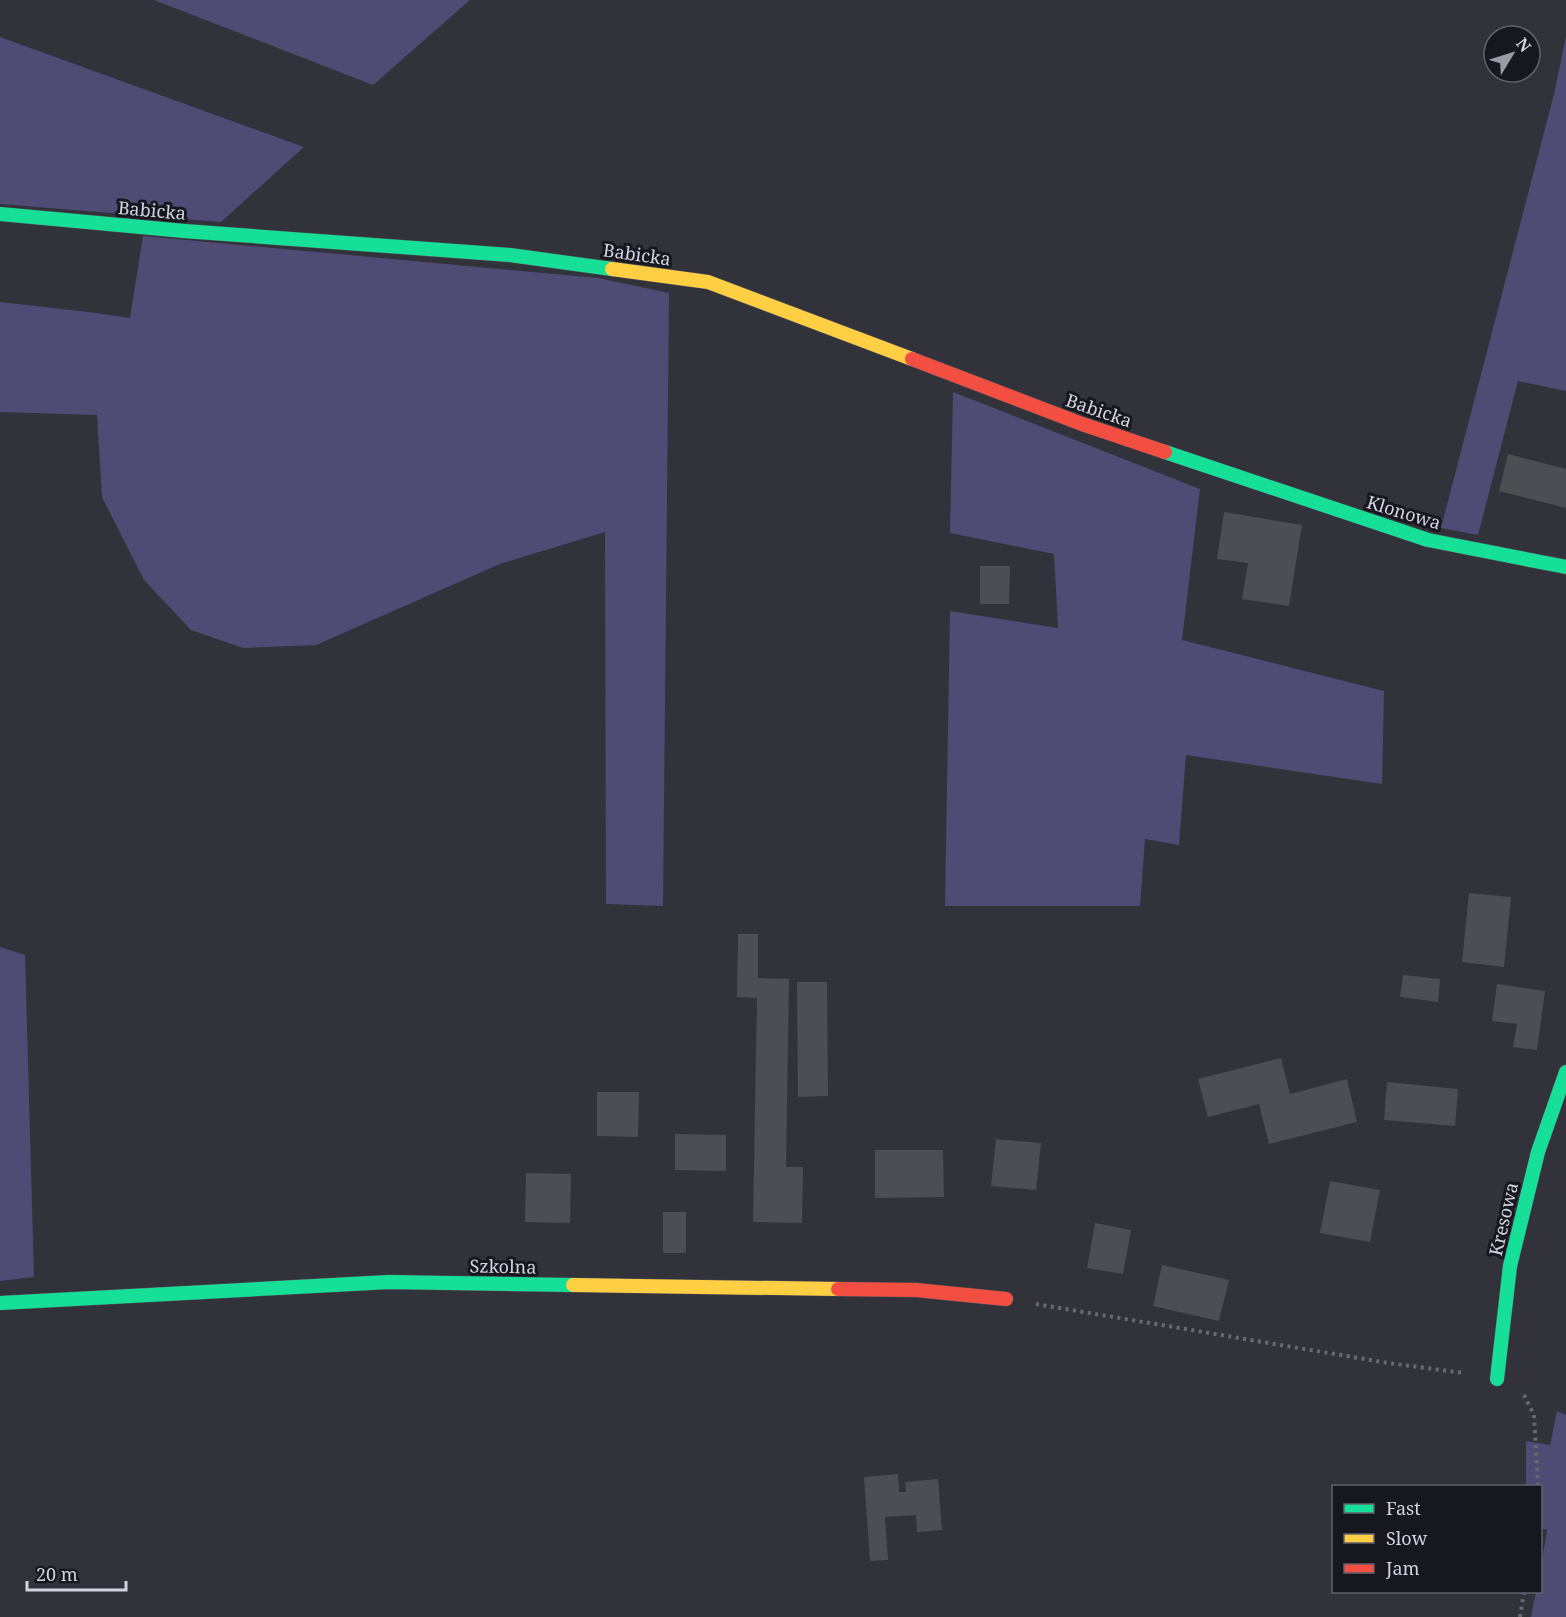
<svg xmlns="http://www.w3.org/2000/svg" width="1566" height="1617" viewBox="0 0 1566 1617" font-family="'Noto Serif',serif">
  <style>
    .green { fill: #4f4b74 }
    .building { fill: #4d4d54 }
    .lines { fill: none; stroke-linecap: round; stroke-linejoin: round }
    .fast-casing { stroke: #505058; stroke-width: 15 }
    .slow-casing { stroke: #505058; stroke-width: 15 }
    .jam-casing { stroke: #505058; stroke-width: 15 }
    .path { stroke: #69696e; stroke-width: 4; stroke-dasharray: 3 4.5; stroke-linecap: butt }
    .fast { stroke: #16e098; stroke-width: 14 }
    .slow { stroke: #ffcf43; stroke-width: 14 }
    .jam { stroke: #f24e42; stroke-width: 14 }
    .labels { text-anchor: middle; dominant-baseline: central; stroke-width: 6; stroke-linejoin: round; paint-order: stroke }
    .street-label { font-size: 18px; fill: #d4d3df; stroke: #17171f }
  </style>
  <rect width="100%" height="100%" fill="#32323b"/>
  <g class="green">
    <polygon points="154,0 470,0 373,85"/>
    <polygon points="1566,36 1566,391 1518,381 1478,535 1441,528 1554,94"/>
    <polygon points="0,37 304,147 221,222 0,204"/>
    <polygon points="143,236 598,278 669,293 663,906 606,904 605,532 500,564 316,645 243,648 191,630 144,580 102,497 97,415 0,412 0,302 88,312 130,318"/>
    <polygon points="953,392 1200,489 1182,640 1384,691 1382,784 1186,755 1179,845 1145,839 1140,906 945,906 950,611 1058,628 1054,554 950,533"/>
    <polygon points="0,947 25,955 34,1277 0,1281"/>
    <polygon points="1557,1411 1566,1415 1566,1617 1531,1617 1536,1592 1540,1592 1541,1566 1547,1530 1541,1528 1540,1486 1526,1486 1526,1441 1550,1445"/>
  </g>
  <g class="building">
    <polygon points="1508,454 1566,469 1566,508 1499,491"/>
    <polygon points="1224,512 1302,525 1289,606 1242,599 1248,563 1217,559"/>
    <polygon points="980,566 1010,566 1009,604 980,604"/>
    <polygon points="1469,893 1511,897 1504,967 1462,962"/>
    <polygon points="738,934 758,934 758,978 789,979 786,1167 803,1167 802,1223 753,1222 757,998 737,997"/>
    <polygon points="1403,975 1440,979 1438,1002 1400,997"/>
    <polygon points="797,982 827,982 828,1096 798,1097"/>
    <polygon points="1497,984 1545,991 1537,1050 1513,1047 1517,1024 1492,1021"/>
    <polygon points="1281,1058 1290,1094 1347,1079 1357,1122 1269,1144 1259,1104 1208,1117 1198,1079"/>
    <polygon points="1387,1082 1458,1089 1455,1126 1384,1120"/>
    <polygon points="597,1092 639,1092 638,1137 597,1136"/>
    <polygon points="675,1134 726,1135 726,1171 675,1170"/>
    <polygon points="996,1139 1041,1143 1036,1190 991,1186"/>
    <polygon points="875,1150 943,1150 944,1197 875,1198"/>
    <polygon points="526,1173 571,1174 570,1223 525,1222"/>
    <polygon points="1330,1181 1380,1190 1370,1242 1320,1233"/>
    <rect x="663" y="1212" width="23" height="41"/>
    <polygon points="1095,1223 1131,1230 1123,1274 1087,1268"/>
    <polygon points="1162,1265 1229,1280 1219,1321 1153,1306"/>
    <polygon points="898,1474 899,1492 906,1492 905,1482 938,1479 942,1530 917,1532 916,1515 885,1517 888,1560 870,1561 864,1477"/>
  </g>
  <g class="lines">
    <g class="fast-casing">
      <g id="fast">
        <polyline points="0,214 184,231 510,255 612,269"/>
        <polyline points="1165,452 1428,540 1566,567"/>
        <polyline points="0,1303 389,1282 573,1285"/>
        <polyline points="1497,1379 1510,1266 1538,1152 1566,1072"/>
      </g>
    </g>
    <g class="slow-casing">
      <g id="slow">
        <polyline points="612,269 708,282 912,359"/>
        <polyline points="573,1285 838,1289"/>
      </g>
    </g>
    <g class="jam-casing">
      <g id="jam">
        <polyline points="912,359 1082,424 1165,452"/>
        <polyline points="838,1289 916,1290 1006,1299"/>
      </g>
    </g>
    <g class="path">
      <polyline points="1036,1304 1388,1363 1464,1373"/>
      <polyline points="1524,1395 1534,1415 1538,1486"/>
      <polyline points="1520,1617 1524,1592"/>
    </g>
    <use href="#fast" class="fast"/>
    <use href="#slow" class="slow"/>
    <use href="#jam" class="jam"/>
  </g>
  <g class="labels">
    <g class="street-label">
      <text transform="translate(152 210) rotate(5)">Babicka</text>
      <text transform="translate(637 254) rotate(8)">Babicka</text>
      <text transform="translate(1099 410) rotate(19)">Babicka</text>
      <text transform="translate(1404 512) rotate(17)">Klonowa</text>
      <text transform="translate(1503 1219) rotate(-77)">Kresowa</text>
      <text transform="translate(503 1266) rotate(1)">Szkolna</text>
    </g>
  </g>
  <rect x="1332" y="1485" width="210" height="108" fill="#17171f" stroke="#63626c" stroke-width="1.5"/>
  <rect x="1344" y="1504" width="30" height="9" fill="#16e098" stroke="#63626c" stroke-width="1.5"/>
  <text x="1386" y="1515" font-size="18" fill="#d4d3df">Fast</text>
  <rect x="1344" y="1534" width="30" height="9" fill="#ffcf43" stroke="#63626c" stroke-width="1.5"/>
  <text x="1386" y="1545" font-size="18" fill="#d4d3df">Slow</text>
  <rect x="1344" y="1564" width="30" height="9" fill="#f24e42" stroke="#63626c" stroke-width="1.5"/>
  <text x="1386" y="1575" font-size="18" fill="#d4d3df">Jam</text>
  <g transform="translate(1512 54) rotate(52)"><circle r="28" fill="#17171f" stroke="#63626c" stroke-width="1.5"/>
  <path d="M0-4.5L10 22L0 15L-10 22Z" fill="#9b9ba6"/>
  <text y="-9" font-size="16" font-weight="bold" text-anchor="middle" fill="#d4d3df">N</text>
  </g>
  <path d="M27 1581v9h99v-9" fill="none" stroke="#d4d3df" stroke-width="3"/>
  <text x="36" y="1581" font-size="18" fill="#d4d3df" stroke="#17171f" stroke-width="4.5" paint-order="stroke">20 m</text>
</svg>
